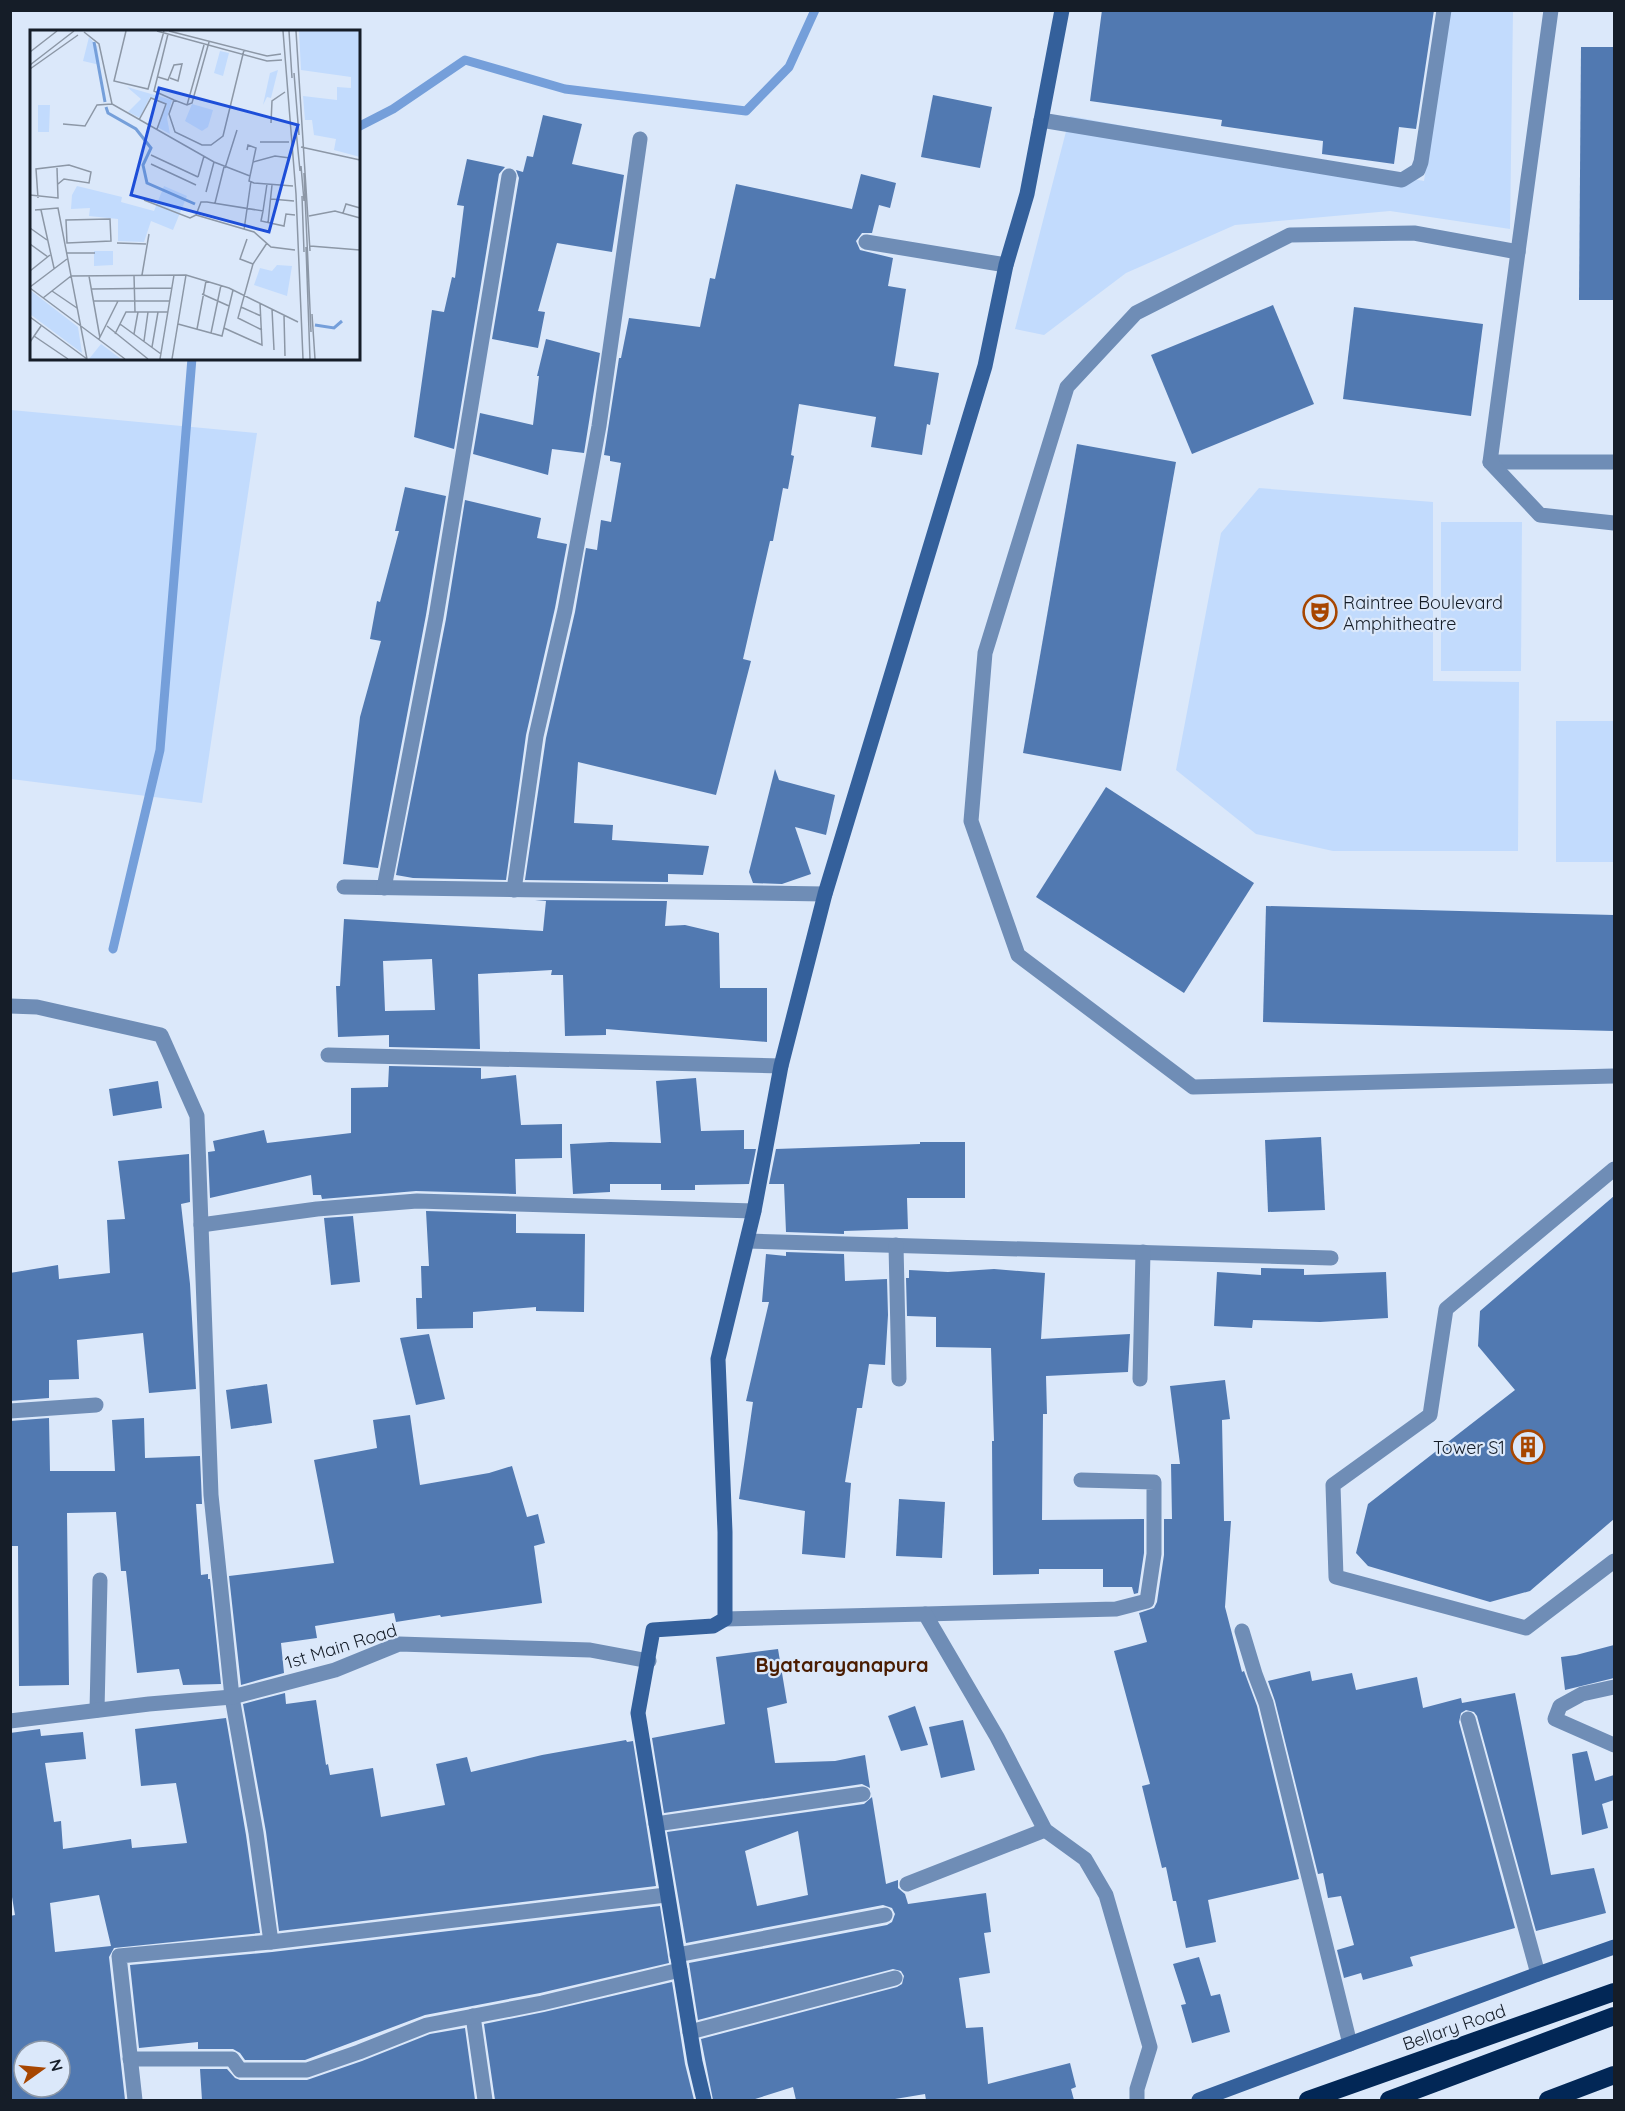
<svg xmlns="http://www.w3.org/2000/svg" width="1625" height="2111" viewBox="0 0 1625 2111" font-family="Quicksand,sans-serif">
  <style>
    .green { fill: #c2dbfd }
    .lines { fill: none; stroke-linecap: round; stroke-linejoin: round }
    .stream { stroke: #759fda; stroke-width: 9 }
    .building { fill: #5179b1; fill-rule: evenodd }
    .lane { stroke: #6f8db6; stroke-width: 15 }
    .street { stroke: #6f8db6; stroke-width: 15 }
    .secondary { stroke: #34609b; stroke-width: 15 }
    .highway { stroke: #022756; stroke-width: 18 }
    .labels { text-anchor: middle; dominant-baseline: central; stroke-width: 4.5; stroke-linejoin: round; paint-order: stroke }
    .poi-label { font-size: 18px; fill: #151d28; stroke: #dbe8fa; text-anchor: start }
    .street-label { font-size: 18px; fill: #151d28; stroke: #dbe8fa }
    .neighbourhood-label { font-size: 20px; font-weight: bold; fill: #4a1c01; stroke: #dbe8fa }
    .inset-river { fill: none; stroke: #759fda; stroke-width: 3 }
    .inset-road { fill: none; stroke: #8c97a6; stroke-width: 1.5 }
    .view { fill: #1d4ed8; fill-opacity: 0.15; stroke: #1d4ed8; stroke-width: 3 }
    .inset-edge { fill: none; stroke: #151d28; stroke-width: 3 }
  </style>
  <rect width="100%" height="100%" fill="#dbe8fa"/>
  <g class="green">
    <polygon points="1448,11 1513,11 1510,229 1390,211 1235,225 1126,273 1044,335 1015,329 1070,116 1424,181"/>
    <polygon points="11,410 257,433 202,803 11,779"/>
    <polygon points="1259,488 1433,502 1433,681 1519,682 1518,851 1333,851 1256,834 1176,770 1221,533"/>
    <polygon points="1441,522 1522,522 1521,671 1441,671"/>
    <rect x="1556" y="721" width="58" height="141"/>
  </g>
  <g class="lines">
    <g class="stream">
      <polyline points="358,127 393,109 465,60 565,89 746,111 789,67 815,10"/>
      <polyline points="113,949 160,750 192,358"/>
    </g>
  </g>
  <g class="building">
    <polygon points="1102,10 1434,10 1416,129 1399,127 1394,164 1322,154 1323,141 1221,126 1222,120 1090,101"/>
    <polygon points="1581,47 1614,47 1614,300 1579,300"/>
    <polygon points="933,95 992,107 980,168 921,157"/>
    <polygon points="543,115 582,124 572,164 624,175 612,252 557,243 538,311 545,312 538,348 492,339 519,178 516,170 523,172 527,156 533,157"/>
    <polygon points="467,159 505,167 499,174 454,449 414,437 432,310 444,312 452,277 455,278 464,206 457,205"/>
    <polygon points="861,174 896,183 890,208 879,205 872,233 862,233 856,241 860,250 893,258 888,286 906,289 894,366 939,373 930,425 927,424 922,455 871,447 876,417 799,404 791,455 794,456 788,489 783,488 773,541 770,541 743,659 751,661 716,795 578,762 574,823 613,825 612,840 709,846 703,875 668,874 668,882 525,880 546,738 575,612 586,548 597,550 601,520 611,522 621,463 610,461 610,456 604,455 619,358 621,358 629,318 700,327 710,278 715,279 736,184 852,209"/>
    <polygon points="1273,305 1314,404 1192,454 1151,355"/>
    <polygon points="1354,307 1483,324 1471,416 1343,399"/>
    <polygon points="546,339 600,353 584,453 552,449 548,475 473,454 480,413 533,425 539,376 537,376"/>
    <polygon points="1077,444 1176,462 1121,771 1023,753"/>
    <polygon points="405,487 446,496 426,615 378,868 343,864 360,717 381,641 370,639 377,601 380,602 399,531 395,531"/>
    <polygon points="465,500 541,518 537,538 567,544 555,608 526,735 506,880 413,878 396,875 446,619"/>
    <polygon points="775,769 779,780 835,795 826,835 795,827 811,874 782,884 753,883 749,872"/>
    <polygon points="1106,787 1254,883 1184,993 1036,897"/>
    <path d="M535,900L667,901L665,926L685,925L719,933L720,988H767V1042L606,1029V1035L565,1036L563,975H551L552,970L478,974L480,1049L389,1047V1035L338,1037L336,986H340L344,919L543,931L546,901ZM432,959L435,1010L385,1011L383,961Z"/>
    <polygon points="1266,906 1614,915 1614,1031 1263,1022"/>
    <polygon points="389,1066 481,1068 481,1079 516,1075 521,1125 562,1124 562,1158 515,1159 516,1194 416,1191 322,1199 321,1195 313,1195 311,1175 210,1198 208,1152 215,1151 213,1141 264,1130 267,1143 351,1133 351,1088 388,1087"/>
    <polygon points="696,1078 701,1131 744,1130 744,1149 756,1149 749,1184 695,1185 695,1190 661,1190 661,1184 610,1184 610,1192 573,1194 570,1144 610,1142 661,1143 656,1081"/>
    <polygon points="158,1081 162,1108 113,1116 109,1089"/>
    <polygon points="1321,1137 1325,1210 1268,1212 1265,1140"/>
    <polygon points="920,1142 965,1142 965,1198 907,1198 908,1229 844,1231 844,1234 786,1232 784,1184 769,1184 776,1149 920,1144"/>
    <polygon points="189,1154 190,1202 181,1204 190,1284 196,1389 149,1393 143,1333 77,1340 79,1379 49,1380 49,1398 10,1401 10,1273 58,1265 59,1279 110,1273 107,1220 125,1219 118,1161"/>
    <polygon points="1614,1196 1614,1519 1530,1591 1490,1602 1368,1566 1356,1553 1368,1504 1515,1390 1478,1346 1480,1311"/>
    <polygon points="426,1211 516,1214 516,1233 585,1234 584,1312 536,1311 536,1307 473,1312 473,1328 417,1329 416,1298 422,1298 421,1266 429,1266"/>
    <polygon points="353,1216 360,1282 331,1285 324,1218"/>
    <polygon points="786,1252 844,1254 845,1281 887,1279 888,1315 885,1365 869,1364 862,1408 857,1408 845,1482 851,1483 845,1558 802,1554 805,1511 739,1499 753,1402 746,1401 769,1302 762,1302 766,1254 786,1256"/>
    <polygon points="1261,1268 1304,1269 1304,1275 1386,1272 1388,1318 1320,1322 1253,1320 1252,1328 1214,1326 1217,1272 1261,1275"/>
    <polygon points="994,1269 1045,1273 1041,1339 1130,1334 1128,1372 1046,1376 1047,1414 1043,1414 1042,1520 1144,1519 1144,1553 1138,1593 1134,1594 1132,1587 1103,1587 1103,1569 1039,1569 1039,1574 993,1575 992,1441 994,1441 991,1348 936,1347 936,1317 907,1316 906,1278 909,1278 909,1270 948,1272"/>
    <polygon points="429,1334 445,1399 416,1405 400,1338"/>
    <polygon points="1225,1380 1230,1419 1222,1420 1224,1521 1231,1521 1225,1607 1242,1672 1244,1671 1257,1706 1299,1879 1208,1900 1216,1942 1186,1948 1176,1901 1173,1901 1166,1867 1162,1868 1142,1786 1150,1784 1114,1651 1147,1642 1139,1613 1154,1608 1157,1602 1164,1555 1164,1519 1172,1519 1171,1464 1180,1464 1170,1386"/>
    <polygon points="267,1384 272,1423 231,1429 226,1390"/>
    <polygon points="410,1415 420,1485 489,1473 512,1466 527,1517 538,1514 545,1543 534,1546 542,1603 441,1617 440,1615 396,1622 394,1613 315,1626 317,1638 281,1643 284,1673 241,1685 229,1576 334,1563 314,1460 377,1448 373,1420"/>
    <polygon points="49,1418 50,1471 115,1471 112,1420 144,1418 145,1458 200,1456 202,1504 196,1504 201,1575 208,1574 208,1579 210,1579 221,1684 183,1685 179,1669 137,1673 126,1571 121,1571 116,1512 67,1513 69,1685 19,1686 18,1546 10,1546 10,1421"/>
    <polygon points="899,1499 945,1502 942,1558 896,1556"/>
    <polygon points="1614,1645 1614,1678 1565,1690 1561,1657 1576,1655"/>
    <polygon points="778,1649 787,1703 767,1708 775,1763 835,1761 865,1755 870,1788 862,1784 664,1813 652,1738 725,1724 716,1657"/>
    <polygon points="1310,1671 1312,1681 1352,1673 1356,1690 1417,1677 1423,1708 1461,1698 1462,1703 1515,1693 1551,1875 1594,1868 1606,1913 1536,1931 1477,1716 1474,1712 1466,1710 1461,1713 1459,1722 1515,1928 1410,1957 1413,1966 1363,1980 1361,1973 1344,1978 1337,1950 1354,1945 1341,1896 1328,1898 1323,1873 1318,1874 1275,1701 1268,1681"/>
    <polygon points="285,1693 286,1704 316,1700 326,1765 328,1764 330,1775 373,1768 381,1817 445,1805 436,1764 467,1757 471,1772 542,1755 626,1740 627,1742 633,1741 656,1886 279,1931 266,1832 243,1704"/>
    <polygon points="915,1706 928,1745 901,1751 888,1716"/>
    <path d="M226,1718L246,1835L260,1933L114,1948L109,1957L125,2100H10V1916L15,1915L10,1885V1733L40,1729L41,1736L83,1732L86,1759L45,1763L54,1822L61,1821L63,1849L131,1839L132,1848L187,1843L176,1783L141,1786L135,1729ZM99,1895L111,1946L55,1952L50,1903ZM24,2051H60V2087H24Z"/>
    <polygon points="963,1720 975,1770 941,1778 929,1727"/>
    <polygon points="1587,1751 1595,1781 1614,1775 1614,1800 1602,1804 1608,1828 1582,1835 1572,1754"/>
    <path d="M872,1797L886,1884L898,1880V1888L905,1894L908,1904L986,1893L991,1932L984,1933L990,1973L959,1978L966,2028L983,2027L988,2084L1070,2063L1076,2087L1071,2089L1074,2100H926L925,2094L889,2100H796L793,2087L752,2100H713L701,2039L897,1987L902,1984L904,1976L901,1971L893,1969L698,2020L689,1963L887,1925L892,1922L895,1914L892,1908L883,1905L686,1943L667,1832L864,1804ZM798,1831L808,1895L757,1906L745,1851Z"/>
    <polygon points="660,1906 669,1963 540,1993 425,2015 305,2060 245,2060 240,2053 233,2049 198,2049 198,2042 139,2048 130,1965 272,1952"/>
    <polygon points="1199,1957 1211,1996 1220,1994 1230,2032 1192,2043 1181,2005 1186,2004 1173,1964"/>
    <polygon points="672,1982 685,2064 694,2100 495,2100 484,2024 544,2012"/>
    <polygon points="465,2028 475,2100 202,2100 200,2069 227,2069 235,2078 240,2080 307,2080 362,2061 430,2034"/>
  </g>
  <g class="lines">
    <polyline class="lane" points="1614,1169 1446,1309 1430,1415 1333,1485 1336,1577 1526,1628 1614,1561"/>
    <g class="street">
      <polyline points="1041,120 1402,180 1418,170 1421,162 1444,10"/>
      <polyline points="866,242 1006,265"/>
      <polyline points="1518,252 1551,10"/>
      <polyline points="1490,462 1614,462"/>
      <polyline points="1614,523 1540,515 1490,462 1518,252 1414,233 1290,235 1136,313 1067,387 985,653 971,821 1018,955 1193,1087 1614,1076"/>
      <polyline points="344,887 825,894"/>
      <polyline points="384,888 436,617 509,176"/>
      <polyline points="514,890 536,736 565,610 599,426 640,139"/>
      <polyline points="10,1006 37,1007 161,1035 197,1116 211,1495 232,1697 256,1833 271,1942 666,1895"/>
      <polyline points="328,1055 781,1066"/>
      <polyline points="201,1225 317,1209 417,1201 754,1211"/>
      <polyline points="747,1241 1331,1258"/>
      <polyline points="896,1245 899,1379"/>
      <polyline points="1140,1379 1143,1252"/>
      <polyline points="10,1411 96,1405"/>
      <polyline points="925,1614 1116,1609 1147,1601 1154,1554 1154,1482 1081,1480"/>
      <polyline points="725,1619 925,1614 997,1737 1045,1830 1085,1859 1106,1895 1150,2047 1137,2089 1137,2100"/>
      <polyline points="1242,1631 1255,1674 1266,1703 1350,2044"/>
      <polyline points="1614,1687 1582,1694 1560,1706 1555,1719 1614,1745"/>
      <polyline points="97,1710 100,1580"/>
      <polyline points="1468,1719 1538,1974"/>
      <polyline points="10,1721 149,1704 232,1697 335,1670 399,1644 590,1650 649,1661"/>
      <polyline points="656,1824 863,1794"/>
      <polyline points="907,1884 1045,1830"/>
      <polyline points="677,1955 885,1915"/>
      <polyline points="473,2016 485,2100"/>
      <polyline points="690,2032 895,1978"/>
      <polyline points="130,2059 232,2059 240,2070 307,2070 359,2052 427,2025 542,2003 680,1970"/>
      <polyline points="135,2100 119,1956 271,1942"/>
    </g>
    <g class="secondary">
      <polyline points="704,2100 695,2062 638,1713 653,1630 713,1626 725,1619 725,1532 718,1359 754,1211 781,1066 825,894 985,366 1006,265 1027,194 1062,10"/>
      <polyline points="1199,2100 1538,1974 1614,1947"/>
    </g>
    <g class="highway">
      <polyline points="1308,2100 1614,1992"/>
      <polyline points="1389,2100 1614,2016"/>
      <polyline points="1548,2100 1614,2075"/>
    </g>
  </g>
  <defs>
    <g id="theatre-ring" transform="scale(1.725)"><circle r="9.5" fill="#dbe8fa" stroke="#a74600" stroke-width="1.5"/><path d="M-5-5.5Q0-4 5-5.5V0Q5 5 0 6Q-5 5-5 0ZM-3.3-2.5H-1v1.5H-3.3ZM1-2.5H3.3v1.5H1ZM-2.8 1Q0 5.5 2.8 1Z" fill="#a74600"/></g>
    <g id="building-ring" transform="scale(1.725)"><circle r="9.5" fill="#dbe8fa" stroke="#a74600" stroke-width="1.5"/><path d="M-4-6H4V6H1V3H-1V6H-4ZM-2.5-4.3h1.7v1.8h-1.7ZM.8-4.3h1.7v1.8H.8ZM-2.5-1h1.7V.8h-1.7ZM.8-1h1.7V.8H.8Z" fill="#a74600"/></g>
  </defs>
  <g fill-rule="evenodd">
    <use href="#theatre-ring" x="1320" y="612"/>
    <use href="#building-ring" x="1528" y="1447"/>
  </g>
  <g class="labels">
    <g class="poi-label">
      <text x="1343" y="602">Raintree Boulevard<tspan x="1343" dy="21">Amphitheatre</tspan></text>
      <text x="1505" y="1447" text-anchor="end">Tower S1</text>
    </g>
    <g class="street-label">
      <text transform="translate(341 1646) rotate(-17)">1st Main Road</text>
      <text transform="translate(1454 2027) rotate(-19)">Bellary Road</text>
    </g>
    <g class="neighbourhood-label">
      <text x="842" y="1664">Byatarayanapura</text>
    </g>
  </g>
  <g transform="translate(30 30)">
    <rect width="330" height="330" fill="#dbe8fa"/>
    <path d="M269,1H330V127L304,120L306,109L284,105L282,90H275L273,66L307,70V57L321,58V47L271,40ZM59,7L67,16L70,35L53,31ZM190,21L199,23L193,46L184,43ZM248,40L241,68L237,67L233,75L240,43ZM97,57L142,70L137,88L140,104L127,97L137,74L120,67L110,88L98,82L111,69ZM162,74L183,80L178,97L172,101L155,91ZM8,75H20L19,102H8ZM47,156L92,167L91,172L124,181L134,156L157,166L143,200L121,191L114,212L88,211V189L59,186L60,178L41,179L42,165ZM64,221H83V235L64,236ZM247,235L262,236L257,266L224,255L230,238L242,241ZM0,260L48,297L52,323L0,284ZM71,314L91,329H59Z" fill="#c2dbfd"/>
    <path class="inset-river" d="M64,12L75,72M76,77L78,83L106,99L121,118L113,135L117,153L165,174M285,295L304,298L312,291"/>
    <path class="inset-road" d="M96,1L84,51L118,59L134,1M127,1L237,31L252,30M139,1L237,26L251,24M253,1L266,164L273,329M259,1L262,48M266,1L280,221M54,2L69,14L82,74L184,132L220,146L219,151L224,153L263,156M138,4L124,61L144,70M179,12L162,73L157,75L144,70L139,84L145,102L172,115H181L193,106L214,20M0,22L27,1M0,35L44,1M0,39L48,5M264,43L269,105M128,47L138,50L144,35L152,34L148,51L140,48M157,75L174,15M109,90L121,68L136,74L127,99M241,93L242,71L255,62M33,94L55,96L67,75L82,74M266,100L270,141M230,112H259M271,117L330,130M217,120L218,115L226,118L223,132M121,125L168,147M121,134L166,155M271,136L274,171M195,138L207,100M274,143L281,302M220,146L223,132L245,126L260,128M168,147L174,126M237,154L233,181L177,172H171L166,185L224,202L241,217L265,220M176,162L184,132M0,165L28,168L27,138M272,166L274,222M8,168L6,139L39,135L61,142L59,153L34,149L28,154M241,169L264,171M114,170L160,188L166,185M185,173L194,137M5,180L28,178L57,329M11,180L24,238M233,181L231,191L254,196L256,184L265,185M313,183L316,174L330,178M279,186L305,181L330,188M80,189L81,211L37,213L36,190ZM238,193L242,155M0,198L17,210M214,200L221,151M217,209L210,229L223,234L208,288L232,300M87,213L116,214M0,214L18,227M280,216L330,220M276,217L280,329M36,223H65M223,234L237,213M0,241L20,225M104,245L105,282M112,245L119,204M41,246L156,245L199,258L268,292M59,246L70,308M0,257L37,229M0,258L95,329M62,259L142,258M22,261L47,278M172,264L199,276M13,268L41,246M64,271H140M211,277L231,286M242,279L244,320M282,284L285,329M254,285L255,326M0,287L57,329M90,294L131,324M148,294L192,306L203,260M77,296L118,329M194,298L232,315L230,273M167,299L176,251M181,303L191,255M85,304L96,282H138M104,304L108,282M4,306L38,329M69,309L88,271M114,311L118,282M0,312L11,296M122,317L128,282M130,329L144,245M142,329L156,245"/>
    <path class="view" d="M129,58L268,95L239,202L101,165Z"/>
    <rect width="330" height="330" class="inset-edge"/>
  </g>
  <rect width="1625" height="2111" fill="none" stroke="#151d28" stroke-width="24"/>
  <g transform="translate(42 2069) rotate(75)"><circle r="28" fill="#dbe8fa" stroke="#8c97a6" stroke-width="1.5"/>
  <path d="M0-4.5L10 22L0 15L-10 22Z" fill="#a74600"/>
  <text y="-9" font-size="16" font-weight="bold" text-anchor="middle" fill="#151d28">N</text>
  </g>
</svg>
